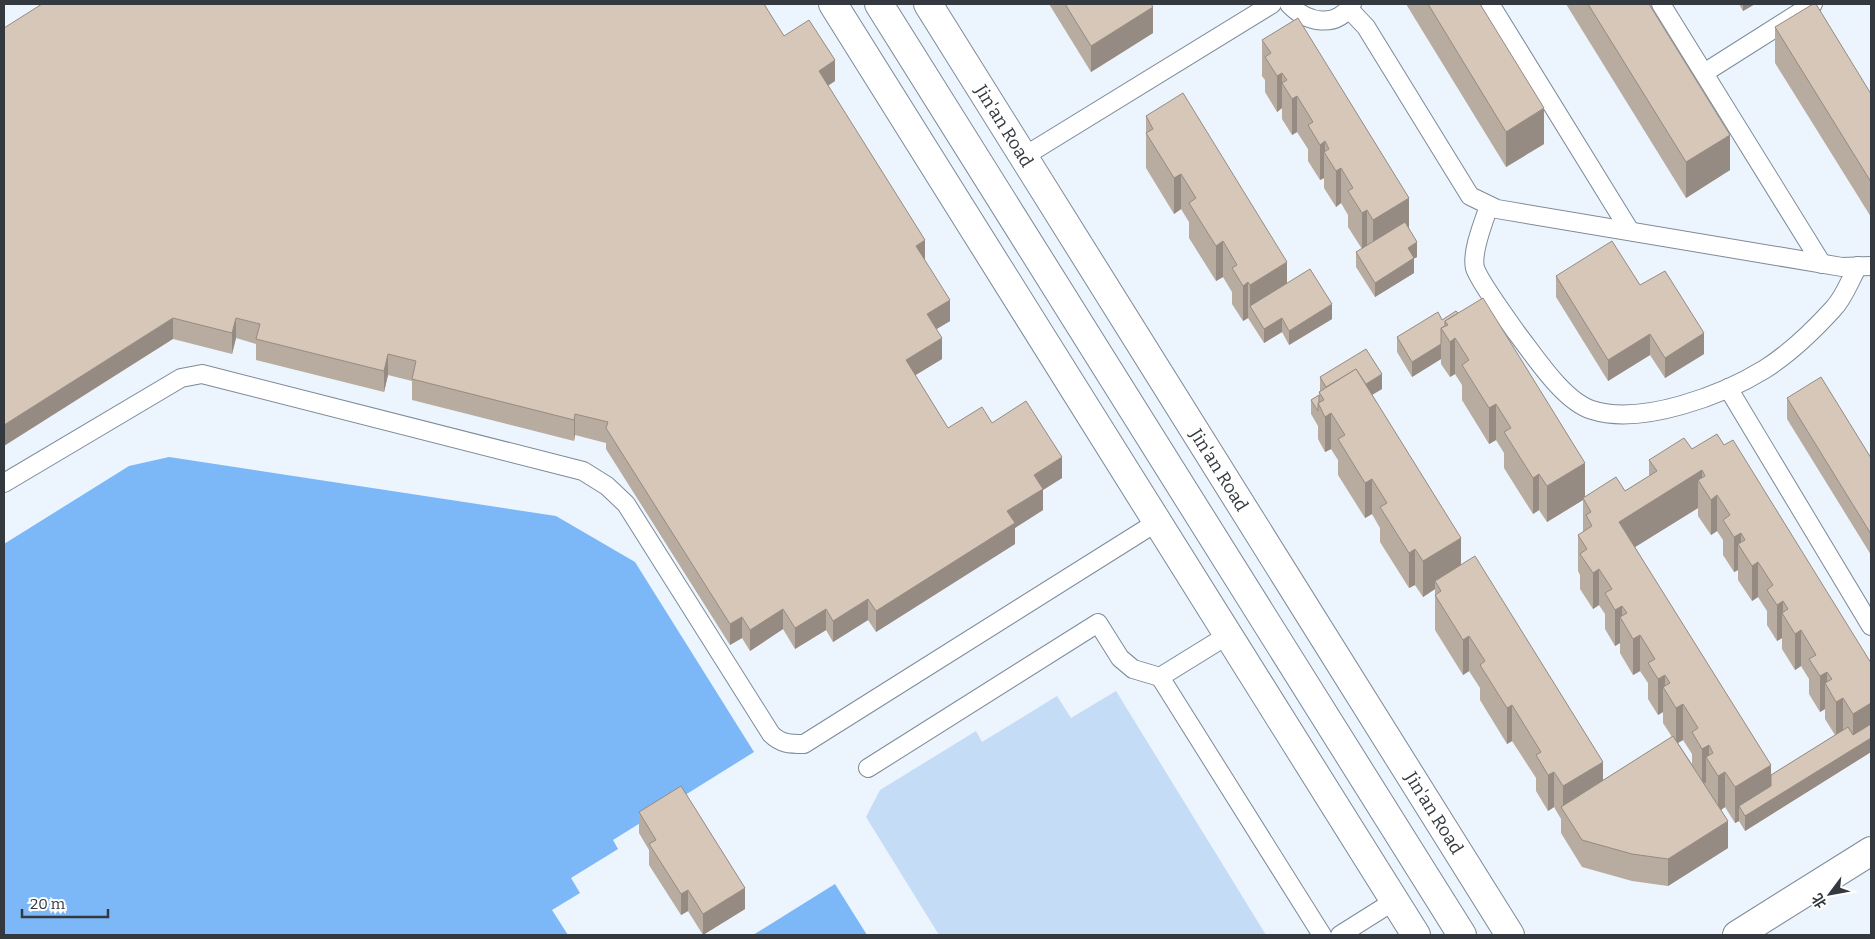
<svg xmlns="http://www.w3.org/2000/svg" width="1875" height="939" viewBox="0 0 1875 939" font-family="Bitter,'Noto Sans SC',serif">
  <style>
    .green { fill: #c5dcf6 }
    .water { fill: #7cb7f8 }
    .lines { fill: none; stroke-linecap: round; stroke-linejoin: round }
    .service-casing { stroke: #7d8a98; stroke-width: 20 }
    .minor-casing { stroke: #7d8a98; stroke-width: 30 }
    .tertiary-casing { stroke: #7d8a98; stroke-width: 30 }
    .secondary-casing { stroke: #7d8a98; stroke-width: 30 }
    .service { stroke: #fff; stroke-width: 18 }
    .minor { stroke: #fff; stroke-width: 28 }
    .tertiary { stroke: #fff; stroke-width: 28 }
    .secondary { stroke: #fff; stroke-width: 28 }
    .wall { fill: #b8ab9f; fill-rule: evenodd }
    .shaded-wall { fill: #968b82 }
    .building { fill: #d6c7b9; stroke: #968b82 }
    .labels { text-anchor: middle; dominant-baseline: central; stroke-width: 4.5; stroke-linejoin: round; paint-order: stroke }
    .street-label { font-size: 18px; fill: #33393f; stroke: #fff }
  </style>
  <rect width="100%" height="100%" fill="#ecf4fd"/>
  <polygon class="green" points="1116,691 1266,935 939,935 866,817 880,790 976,731 982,742 1057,696 1071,718"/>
  <g class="water">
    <polygon points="169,457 556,516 635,562 754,752 613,840 618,849 571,878 580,893 552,910 568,935 4,935 4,544 129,466"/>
    <polygon points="835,884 867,935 753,935"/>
  </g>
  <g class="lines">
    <g class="service-casing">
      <g id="service">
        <path d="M1289,4C1307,23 1336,29 1352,4"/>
        <polyline points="1490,4 1630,231"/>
        <polyline points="1661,4 1822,264"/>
        <polyline points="1349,9 1366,27 1470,196 1497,209 1842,267 1871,266"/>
        <polyline points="1704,73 1813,4"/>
        <polyline points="1023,157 1272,4"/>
        <path d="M1489,206C1484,221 1471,252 1475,268C1479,281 1507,319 1516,332C1534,355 1563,401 1592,410C1641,426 1723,395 1765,369C1790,353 1813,331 1833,309C1844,298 1850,280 1858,266"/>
        <polyline points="1728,388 1871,626"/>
        <path d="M4,483L181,378L202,374L583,471L607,486L626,504L771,734C781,744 790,744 804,744L1157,522"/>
        <polyline points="1228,635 1160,677 1322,935"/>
        <polyline points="868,768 1098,623 1120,658 1133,669 1160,677"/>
        <polyline points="1340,935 1394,901"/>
      </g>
    </g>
    <g class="minor-casing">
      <polyline id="minor" points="833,4 1416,935"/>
    </g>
    <g class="tertiary-casing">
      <polyline id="tertiary" points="1737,935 1871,851"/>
    </g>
    <g class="secondary-casing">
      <g id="secondary">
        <polyline points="879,4 1462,935"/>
        <polyline points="928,4 1510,935"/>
      </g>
    </g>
    <use href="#service" class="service"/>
    <use href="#minor" class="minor"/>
    <use href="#tertiary" class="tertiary"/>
    <use href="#secondary" class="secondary"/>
  </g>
  <g class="wall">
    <polygon points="42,4 784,36 835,81 828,86 925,260 950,321 936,329 942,359 915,375 948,428 992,423 1062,478 1043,490 1043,510 1015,528 1015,544 876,632 868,620 833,642 826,630 795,649 783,629 750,651 742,638 730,645 606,449 606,443 575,435 574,441 412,400 412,381 388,375 384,392 256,360 256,344 236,338 232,354 173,339"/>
    <polygon points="1049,4 1151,4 1153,33 1091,72"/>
    <polygon points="1406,4 1480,4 1544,144 1506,167"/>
    <polygon points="1566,4 1649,4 1730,170 1686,198"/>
    <polygon points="1739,4 1755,4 1743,11"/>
    <polygon points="1775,27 1871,94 1871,217 1775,63"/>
    <polygon points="1262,40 1409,230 1417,257 1414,258 1414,273 1375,297 1356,267 1356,252 1362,249 1348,227 1348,215 1341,203 1336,207 1324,188 1324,178 1320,180 1308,161 1308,149 1297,132 1292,135 1282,119 1282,108 1277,112 1265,92 1265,80 1262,76"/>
    <polygon points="1146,116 1287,283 1332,319 1289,345 1282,332 1264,343 1248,318 1243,321 1232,304 1232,292 1223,277 1216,281 1189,238 1189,222 1181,209 1174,214 1146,168"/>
    <polygon points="1556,276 1640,285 1704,354 1665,378 1650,355 1608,381 1556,297"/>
    <path d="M1456,311L1585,497L1625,491L1649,476V460L1692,449L1724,445L1871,663V752L1745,831L1739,821L1735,823L1725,807L1721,810L1728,848L1668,886L1632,881L1582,867L1561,833V819L1554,807L1548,811L1536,791V778L1512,741L1507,744L1480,700V688L1469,671L1463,675L1435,630V589L1423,597L1415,585L1409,588L1380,542V528L1372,514L1365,518L1338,475V460L1331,449L1325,452L1318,439V426L1311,414V400L1319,395V392L1320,391V377L1382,389L1372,394L1461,565L1603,780L1672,737L1663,723V712L1658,715L1648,699V683L1640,671L1633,675L1620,653V643L1615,646L1605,629V614L1599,605L1593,609L1580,589V575L1578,571V535L1583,532V500L1547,522L1539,510L1533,514L1504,468V453L1496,440L1489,444L1462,400V385L1455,374L1450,377L1441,364V359L1412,377L1397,352V337L1442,320ZM1698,508V516L1711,535L1717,531L1723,540V555L1734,572L1738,570V580L1752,601L1758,597L1767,611V625L1777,641L1782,638V649L1795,670L1801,666L1809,679V694L1820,712L1825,709V719L1835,735L1771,775L1635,547ZM1683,740L1692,754V764L1678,743Z"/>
    <polygon points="1787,398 1871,458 1871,555 1787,419"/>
    <polygon points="639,812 745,909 703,935 688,911 681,915 649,865 649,850 639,833"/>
  </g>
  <g class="shaded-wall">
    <polygon points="1743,4 1755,4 1743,11"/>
    <polygon points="1153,7 1153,33 1091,72 1091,46"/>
    <polygon points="835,60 835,81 819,91 819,71"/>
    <polygon points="1282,73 1282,108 1277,112 1277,76"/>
    <polygon points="1297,96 1297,132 1292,135 1292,99"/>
    <polygon points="1544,108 1544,144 1506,167 1506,132"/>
    <polygon points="1730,135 1730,170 1686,198 1686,162"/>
    <polygon points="1325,141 1325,154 1324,152 1324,178 1320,180 1320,145"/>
    <polygon points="1341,168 1341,203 1336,207 1336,171"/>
    <polygon points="1181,174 1181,209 1174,214 1174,178"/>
    <polygon points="1409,198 1409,234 1373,256 1373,220"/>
    <polygon points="1367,210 1367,246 1362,249 1362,213"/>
    <polygon points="925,240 925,261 916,246"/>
    <polygon points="1223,241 1223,277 1216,281 1216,246"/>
    <polygon points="1417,242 1417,257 1408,262 1408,248"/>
    <polygon points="1414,258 1414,273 1375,297 1375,283"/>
    <polygon points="1287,262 1287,298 1250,306 1250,285"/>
    <polygon points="1248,282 1248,318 1243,321 1243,286"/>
    <polygon points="950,300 950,321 927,335 927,314"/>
    <polygon points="1332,304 1332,319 1289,345 1289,331"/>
    <polygon points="173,318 173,339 4,446 4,425"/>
    <polygon points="236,318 236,338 232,354 232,333"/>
    <polygon points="1282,318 1282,332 1264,343 1264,329"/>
    <polygon points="1704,333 1704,354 1665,378 1665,358"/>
    <polygon points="1650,334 1650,355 1608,381 1608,360"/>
    <polygon points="942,338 942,359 906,381 906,360"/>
    <polygon points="1455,338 1455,374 1450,377 1450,342"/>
    <polygon points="1441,344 1441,359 1412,377 1412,362"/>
    <polygon points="388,354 388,375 384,392 384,371"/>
    <polygon points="1382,374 1382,389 1334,418 1331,413 1331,449 1325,452 1325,417 1324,410"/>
    <polygon points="1496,404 1496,440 1489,444 1489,408"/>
    <polygon points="575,414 575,435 574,441 574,420"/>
    <polygon points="1062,457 1062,478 1043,490 1043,510 1015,528 1015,544 876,632 876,611 1007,511 1034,475"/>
    <polygon points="1585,463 1585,499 1583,498 1583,500 1547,522 1547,486"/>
    <polygon points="1702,470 1702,486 1698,480 1698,508 1619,557 1619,522"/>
    <polygon points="1539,474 1539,510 1533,514 1533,478"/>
    <polygon points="1372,479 1372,514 1365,518 1365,483"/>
    <polygon points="1717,495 1717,531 1711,535 1711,500"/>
    <polygon points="1741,533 1741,548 1738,544 1738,570 1734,572 1734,537"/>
    <polygon points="1461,538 1461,573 1435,581 1435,589 1423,597 1423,561"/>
    <polygon points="1415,549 1415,585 1409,588 1409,553"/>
    <polygon points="1758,562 1758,597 1752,601 1752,566"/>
    <polygon points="1599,569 1599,605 1593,609 1593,573"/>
    <polygon points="868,599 868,620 833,642 833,621"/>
    <polygon points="1783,601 1783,616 1782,613 1782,638 1777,641 1777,605"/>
    <polygon points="1622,606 1622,622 1620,617 1620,643 1615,646 1615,610"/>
    <polygon points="783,609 783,629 750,651 750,630"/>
    <polygon points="826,609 826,630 795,649 795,628"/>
    <polygon points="742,617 742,638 730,645 730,624"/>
    <polygon points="1801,630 1801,666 1795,670 1795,634"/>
    <polygon points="1640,635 1640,671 1633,675 1633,639"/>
    <polygon points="1469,636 1469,671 1463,675 1463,640"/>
    <polygon points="1827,672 1827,687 1825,683 1825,709 1820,712 1820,676"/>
    <polygon points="1665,675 1665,690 1663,687 1663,712 1658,715 1658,679"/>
    <polygon points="1843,698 1843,733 1836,738 1836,702"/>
    <polygon points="1871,703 1871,752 1745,831 1745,816 1739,806 1739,821 1735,823 1735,787 1771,765 1771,800 1853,749 1853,714"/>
    <polygon points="1683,704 1683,740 1676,744 1676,708"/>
    <polygon points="1512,705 1512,741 1507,744 1507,708"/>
    <polygon points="1709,745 1709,761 1706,757 1706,782 1702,785 1702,749"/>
    <polygon points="1603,762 1603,797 1563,810 1563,786"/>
    <polygon points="1554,772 1554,807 1548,811 1548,775"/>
    <polygon points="1725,772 1725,807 1718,812 1718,776"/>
    <polygon points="1728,821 1728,848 1668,886 1668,859"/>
    <polygon points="745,888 745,909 703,935 703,914"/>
    <polygon points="688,890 688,911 681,915 681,894"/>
  </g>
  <g class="building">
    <polygon points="42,4 764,4 784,36 809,20 835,60 819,71 925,240 916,246 950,300 927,314 942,338 906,360 948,428 982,407 992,423 1026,401 1062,457 1034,475 1043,489 1007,511 1015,523 876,611 868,599 833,621 826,609 795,628 783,609 750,630 742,617 730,624 606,428 608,422 575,414 574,420 412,379 416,361 388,354 384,371 256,339 260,324 236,318 232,333 173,318 4,425 4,28"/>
    <polygon points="1065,4 1151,4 1153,7 1091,46"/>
    <polygon points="1428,4 1480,4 1544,108 1506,132"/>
    <polygon points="1588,4 1649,4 1730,135 1686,162"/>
    <polygon points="1813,4 1816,4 1871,94 1871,182 1775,27"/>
    <polygon points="1298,18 1409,198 1373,220 1367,210 1362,213 1348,191 1353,188 1341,168 1336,171 1324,152 1329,149 1325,141 1320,145 1308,125 1313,122 1297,96 1292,99 1282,83 1287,80 1282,73 1277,76 1265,57 1271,53 1262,40"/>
    <polygon points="1183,93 1287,262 1250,285 1248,282 1243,286 1232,268 1237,265 1223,241 1216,246 1189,203 1196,198 1181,174 1174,178 1146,133 1153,129 1146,116"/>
    <polygon points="1405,222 1417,242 1408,248 1414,258 1375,283 1356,252"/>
    <polygon points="1612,241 1640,285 1665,271 1704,333 1665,358 1650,334 1608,360 1556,276"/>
    <polygon points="1310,269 1332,304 1289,331 1282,318 1264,329 1250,306"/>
    <polygon points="1483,298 1585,463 1547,486 1539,474 1533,478 1504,432 1511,428 1496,404 1489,408 1462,365 1469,360 1455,338 1450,342 1441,328 1448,325 1445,321"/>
    <polygon points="1456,311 1458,313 1445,321 1445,326 1441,328 1441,344 1412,362 1397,337 1438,312 1442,320"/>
    <polygon points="1366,349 1382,374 1366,384 1356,369 1326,387 1320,377"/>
    <polygon points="1356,369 1461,538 1423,561 1415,549 1409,553 1380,507 1387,503 1372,479 1365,483 1338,439 1345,435 1331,413 1325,417 1318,403 1324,400 1319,392"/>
    <polygon points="1821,377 1871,458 1871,534 1787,398"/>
    <polygon points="1319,395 1319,403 1318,403 1318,411 1311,400"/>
    <polygon points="1717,434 1724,445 1733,440 1871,663 1871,703 1853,714 1843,698 1836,702 1825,683 1832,679 1827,672 1820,676 1809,659 1816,655 1801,630 1795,634 1782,613 1788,609 1783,601 1777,605 1767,590 1773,585 1758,562 1752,566 1738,544 1745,540 1741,533 1734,537 1723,520 1730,515 1717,495 1711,500 1698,480 1705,476 1702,470 1619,522 1771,765 1735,787 1725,772 1718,776 1706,757 1713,753 1709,745 1702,749 1692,732 1698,728 1683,704 1676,708 1663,687 1670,683 1665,675 1658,679 1648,663 1655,659 1640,635 1633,639 1620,617 1627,613 1622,606 1615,610 1605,593 1612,589 1599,569 1593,573 1580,554 1587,549 1578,535 1592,526 1586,515 1591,512 1583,498 1616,477 1625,491 1657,471 1649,460 1684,438 1692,449"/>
    <polygon points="1475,556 1603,762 1563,786 1554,772 1548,775 1536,755 1541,752 1512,705 1507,708 1480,665 1485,661 1469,636 1463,640 1435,595 1441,591 1435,581"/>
    <polygon points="1871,724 1871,738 1745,816 1739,806 1771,786 1771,775 1848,727 1853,735"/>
    <polygon points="1673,736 1728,821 1668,859 1632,854 1582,840 1561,807"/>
    <polygon points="681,786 745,888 703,914 688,890 681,894 649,844 656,840 639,812"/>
  </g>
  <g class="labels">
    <g class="street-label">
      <text transform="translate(1004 126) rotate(58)">Jin'an Road</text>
      <text transform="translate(1219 470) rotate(58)">Jin'an Road</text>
      <text transform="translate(1434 813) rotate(58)">Jin'an Road</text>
    </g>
  </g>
  <rect width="1875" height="939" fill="none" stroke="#33393f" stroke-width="10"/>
  <g transform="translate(1830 894) rotate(238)" stroke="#ffffff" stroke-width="4" paint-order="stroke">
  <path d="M0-4L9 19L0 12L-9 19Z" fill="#33393f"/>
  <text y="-8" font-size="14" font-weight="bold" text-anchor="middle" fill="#33393f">北</text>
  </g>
  <path d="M22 909v8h86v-8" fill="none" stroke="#33393f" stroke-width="2.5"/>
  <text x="30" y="909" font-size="15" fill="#33393f" stroke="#ffffff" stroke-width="4" paint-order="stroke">20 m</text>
</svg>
